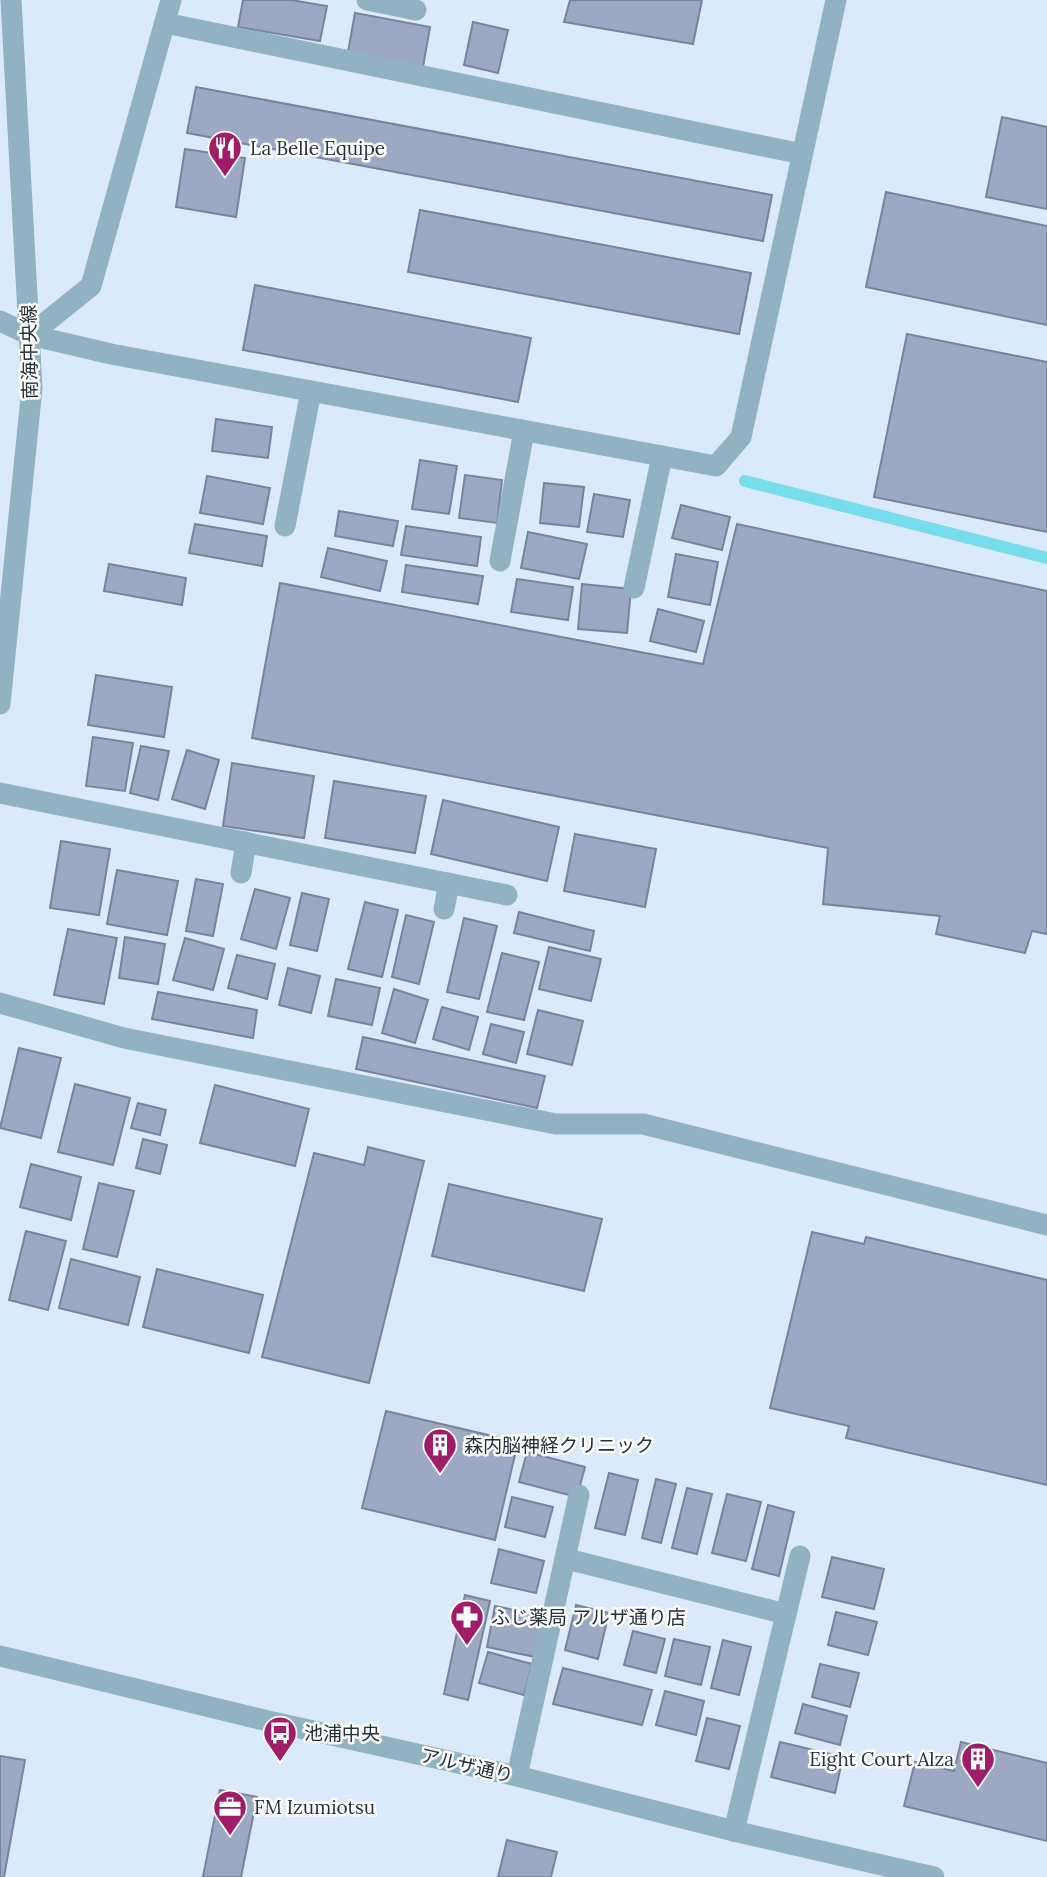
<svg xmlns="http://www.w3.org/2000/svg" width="1047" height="1877" viewBox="0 0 1047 1877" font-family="Lora,'Noto Sans JP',serif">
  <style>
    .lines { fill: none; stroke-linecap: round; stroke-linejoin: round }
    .stream { stroke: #77dded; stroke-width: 12 }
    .building { fill: #9da8c5; stroke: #79839f; stroke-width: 2 }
    .minor { stroke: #90b2c2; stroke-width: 21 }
    .labels { text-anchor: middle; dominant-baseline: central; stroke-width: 5; stroke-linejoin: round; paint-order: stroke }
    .poi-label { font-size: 19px; fill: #26303a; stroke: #fff; text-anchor: start }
    .street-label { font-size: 19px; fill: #26303a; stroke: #fff }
  </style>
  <rect width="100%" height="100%" fill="#dbeafa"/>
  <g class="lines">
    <polyline class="stream" points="745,481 1047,558"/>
  </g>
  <g class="building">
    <polygon points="243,0 291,0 327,6 320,41 238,27"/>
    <polygon points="570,0 702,0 693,44 564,22"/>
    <polygon points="355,13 430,27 423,67 348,52"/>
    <polygon points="473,22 508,30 498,73 464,65"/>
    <polygon points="196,87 772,195 763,241 187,133"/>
    <polygon points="1002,117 1047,127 1047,209 986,197"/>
    <polygon points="185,149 245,158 236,217 176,207"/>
    <polygon points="886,192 1047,226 1047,325 866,287"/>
    <polygon points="420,210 751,273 739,334 408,272"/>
    <polygon points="255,285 531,338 518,402 243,350"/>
    <polygon points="907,334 1047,362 1047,532 874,497"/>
    <polygon points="216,419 272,427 268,458 212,451"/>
    <polygon points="420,460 457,466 449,514 412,509"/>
    <polygon points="465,475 502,480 497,523 459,518"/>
    <polygon points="207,476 270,488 263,524 200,513"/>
    <polygon points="544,483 584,487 579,527 540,523"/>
    <polygon points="594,494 630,500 623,537 587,532"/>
    <polygon points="681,505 730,517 722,550 672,538"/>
    <polygon points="339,511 398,521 393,546 335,536"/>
    <polygon points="195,524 267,536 262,566 189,553"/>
    <polygon points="737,524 1047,591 1047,934 1032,931 1025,953 936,934 940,916 823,904 828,848 252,738 280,583 703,664"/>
    <polygon points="406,526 481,537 477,566 401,555"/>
    <polygon points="528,532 587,544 579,579 521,568"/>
    <polygon points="328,548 387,561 380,591 321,577"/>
    <polygon points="676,554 718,562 710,605 668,597"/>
    <polygon points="109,564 186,578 182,605 104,591"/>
    <polygon points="406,565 483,576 478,604 402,592"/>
    <polygon points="517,579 573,587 568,620 511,612"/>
    <polygon points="582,584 631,589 627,633 578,629"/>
    <polygon points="658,609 704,621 696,652 650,641"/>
    <polygon points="96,675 172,687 164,737 88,725"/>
    <polygon points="93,737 133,743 125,791 86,786"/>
    <polygon points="141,746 169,751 158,800 130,793"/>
    <polygon points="187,750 219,760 205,809 172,799"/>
    <polygon points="232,763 314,776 304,838 223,826"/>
    <polygon points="334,781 426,796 415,853 325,838"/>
    <polygon points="443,800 559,827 547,881 431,854"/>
    <polygon points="575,834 656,849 645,907 564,891"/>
    <polygon points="61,841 110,849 99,915 50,908"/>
    <polygon points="117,870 178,881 167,935 107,924"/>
    <polygon points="196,879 223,884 213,936 186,931"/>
    <polygon points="255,889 290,898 276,949 241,939"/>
    <polygon points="302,893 329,899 317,951 290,945"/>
    <polygon points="365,902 398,910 382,977 348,969"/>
    <polygon points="519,912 594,931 590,951 514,933"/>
    <polygon points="406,915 434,922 419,984 392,977"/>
    <polygon points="464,918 497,926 479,999 447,992"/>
    <polygon points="68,929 117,938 104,1004 54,995"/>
    <polygon points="125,937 165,944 158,984 119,978"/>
    <polygon points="185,938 224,949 213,990 173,980"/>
    <polygon points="549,947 601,959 591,1001 539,989"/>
    <polygon points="502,953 539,962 524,1020 487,1012"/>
    <polygon points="237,955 275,964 267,999 228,988"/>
    <polygon points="288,968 320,976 311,1013 279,1005"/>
    <polygon points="336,979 380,988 372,1025 328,1016"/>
    <polygon points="394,989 428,1000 415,1043 382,1033"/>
    <polygon points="158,992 257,1010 253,1038 152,1019"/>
    <polygon points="442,1007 478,1017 469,1050 433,1039"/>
    <polygon points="538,1010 583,1021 572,1065 527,1054"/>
    <polygon points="491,1024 524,1032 516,1063 483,1054"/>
    <polygon points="363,1037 545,1076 537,1108 356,1069"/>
    <polygon points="19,1048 61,1058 41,1138 0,1128"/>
    <polygon points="75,1084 130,1098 113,1165 58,1152"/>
    <polygon points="215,1085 309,1109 295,1166 200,1143"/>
    <polygon points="138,1103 166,1110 160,1135 131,1128"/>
    <polygon points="143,1139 167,1145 160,1174 136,1168"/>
    <polygon points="368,1147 424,1161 369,1383 262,1357 314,1153 364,1165"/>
    <polygon points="31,1164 81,1177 71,1220 20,1207"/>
    <polygon points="99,1183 134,1191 117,1257 83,1249"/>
    <polygon points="449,1184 602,1219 584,1291 432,1256"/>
    <polygon points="26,1231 66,1241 48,1310 9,1300"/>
    <polygon points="812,1232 864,1244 866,1237 1047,1280 1047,1485 846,1438 849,1426 770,1408"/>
    <polygon points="71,1259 140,1277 128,1325 59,1308"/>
    <polygon points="157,1269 263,1295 249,1353 143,1327"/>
    <polygon points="386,1411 518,1442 495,1540 362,1508"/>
    <polygon points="527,1452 585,1467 577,1497 519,1482"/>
    <polygon points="609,1473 638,1480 625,1535 595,1528"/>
    <polygon points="656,1479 676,1484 661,1543 642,1538"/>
    <polygon points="687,1488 712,1494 697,1554 672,1548"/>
    <polygon points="727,1494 761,1502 746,1561 712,1553"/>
    <polygon points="512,1497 553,1507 545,1537 505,1527"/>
    <polygon points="768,1505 794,1512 779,1576 752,1569"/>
    <polygon points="499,1549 544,1561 536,1593 491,1583"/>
    <polygon points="832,1557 884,1569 874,1609 822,1597"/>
    <polygon points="465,1595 490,1601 468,1700 444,1694"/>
    <polygon points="576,1605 609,1613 598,1659 565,1650"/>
    <polygon points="495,1606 549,1617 540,1658 487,1647"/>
    <polygon points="836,1612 877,1622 868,1655 828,1645"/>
    <polygon points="633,1631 665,1639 656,1673 624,1665"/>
    <polygon points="674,1639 710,1647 701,1685 665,1676"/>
    <polygon points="723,1640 751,1647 739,1695 711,1688"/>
    <polygon points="488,1652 532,1664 524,1695 479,1683"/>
    <polygon points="820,1664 859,1673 850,1707 812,1697"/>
    <polygon points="563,1668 652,1690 642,1725 553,1704"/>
    <polygon points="665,1691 704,1701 696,1735 656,1725"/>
    <polygon points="803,1704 847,1716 840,1745 795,1733"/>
    <polygon points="707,1718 740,1726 729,1769 696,1761"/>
    <polygon points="780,1742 843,1757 835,1793 771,1777"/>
    <polygon points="961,1742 1047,1763 1047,1841 904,1806 915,1762 954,1771"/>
    <polygon points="0,1756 25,1760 4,1877 0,1877"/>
    <polygon points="220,1790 257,1797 241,1877 203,1877"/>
    <polygon points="507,1840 557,1852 551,1877 498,1877"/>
  </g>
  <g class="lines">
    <g class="minor">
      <polyline points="367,0 416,10"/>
      <polyline points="165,23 802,154"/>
      <polyline points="0,321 30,335 111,354 716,466 741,437 836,0"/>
      <polyline points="30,335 91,286 171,0"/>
      <polyline points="285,526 311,391"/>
      <polyline points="500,561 524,431"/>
      <polyline points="634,588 662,456"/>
      <polyline points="0,704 32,388 11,0"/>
      <polyline points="0,793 507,895"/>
      <polyline points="241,873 246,842"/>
      <polyline points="444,909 449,883"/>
      <polyline points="0,1003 124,1038 556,1124 643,1124 1047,1225"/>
      <polyline points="567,1559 786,1614"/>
      <polyline points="0,1656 268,1721 517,1776 734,1831 934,1877"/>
      <polyline points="517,1776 579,1495"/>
      <polyline points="734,1831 800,1556"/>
    </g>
  </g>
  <defs>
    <g id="restaurant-pin" transform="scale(1.75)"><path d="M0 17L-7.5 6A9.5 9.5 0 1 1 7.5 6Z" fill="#a01b6a" stroke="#fff"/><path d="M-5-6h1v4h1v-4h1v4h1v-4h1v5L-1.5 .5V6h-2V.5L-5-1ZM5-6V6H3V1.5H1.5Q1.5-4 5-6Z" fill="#fff"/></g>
    <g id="building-pin" transform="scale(1.75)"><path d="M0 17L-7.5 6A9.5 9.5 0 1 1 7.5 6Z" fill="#a01b6a" stroke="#fff"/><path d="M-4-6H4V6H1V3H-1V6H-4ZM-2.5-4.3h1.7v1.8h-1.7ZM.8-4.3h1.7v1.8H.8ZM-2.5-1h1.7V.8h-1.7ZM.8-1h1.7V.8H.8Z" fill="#fff"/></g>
    <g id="pharmacy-pin" transform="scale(1.75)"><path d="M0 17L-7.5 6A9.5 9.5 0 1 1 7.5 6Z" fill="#a01b6a" stroke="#fff"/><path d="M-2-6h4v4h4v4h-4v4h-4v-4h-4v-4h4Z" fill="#fff"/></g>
    <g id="bus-pin" transform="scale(1.75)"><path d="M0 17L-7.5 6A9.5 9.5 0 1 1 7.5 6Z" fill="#a01b6a" stroke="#fff"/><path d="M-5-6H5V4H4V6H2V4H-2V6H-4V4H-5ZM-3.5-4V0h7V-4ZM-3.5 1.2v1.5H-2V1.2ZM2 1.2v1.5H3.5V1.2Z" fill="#fff"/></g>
    <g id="office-pin" transform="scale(1.75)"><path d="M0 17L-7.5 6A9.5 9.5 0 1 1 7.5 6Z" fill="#a01b6a" stroke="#fff"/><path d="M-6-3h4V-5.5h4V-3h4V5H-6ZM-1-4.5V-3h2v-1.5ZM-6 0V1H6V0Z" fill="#fff"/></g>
  </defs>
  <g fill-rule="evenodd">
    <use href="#restaurant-pin" x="225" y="148"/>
    <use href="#building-pin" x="440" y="1445"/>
    <use href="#pharmacy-pin" x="467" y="1617"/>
    <use href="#bus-pin" x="280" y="1733"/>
    <use href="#building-pin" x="978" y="1759"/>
    <use href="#office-pin" x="230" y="1807"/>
  </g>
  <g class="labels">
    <g class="poi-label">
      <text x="250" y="148">La Belle Equipe</text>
      <text x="464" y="1445">森内脳神経クリニック</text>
      <text x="491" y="1617">ふじ薬局 アルザ通り店</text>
      <text x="304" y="1733">池浦中央</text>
      <text x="954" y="1759" text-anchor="end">Eight Court Alza</text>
      <text x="254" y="1807">FM Izumiotsu</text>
    </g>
    <g class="street-label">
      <text transform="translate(29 352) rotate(-91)">南海中央線</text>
      <text transform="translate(467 1765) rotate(13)">アルザ通り</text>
    </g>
  </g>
</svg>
